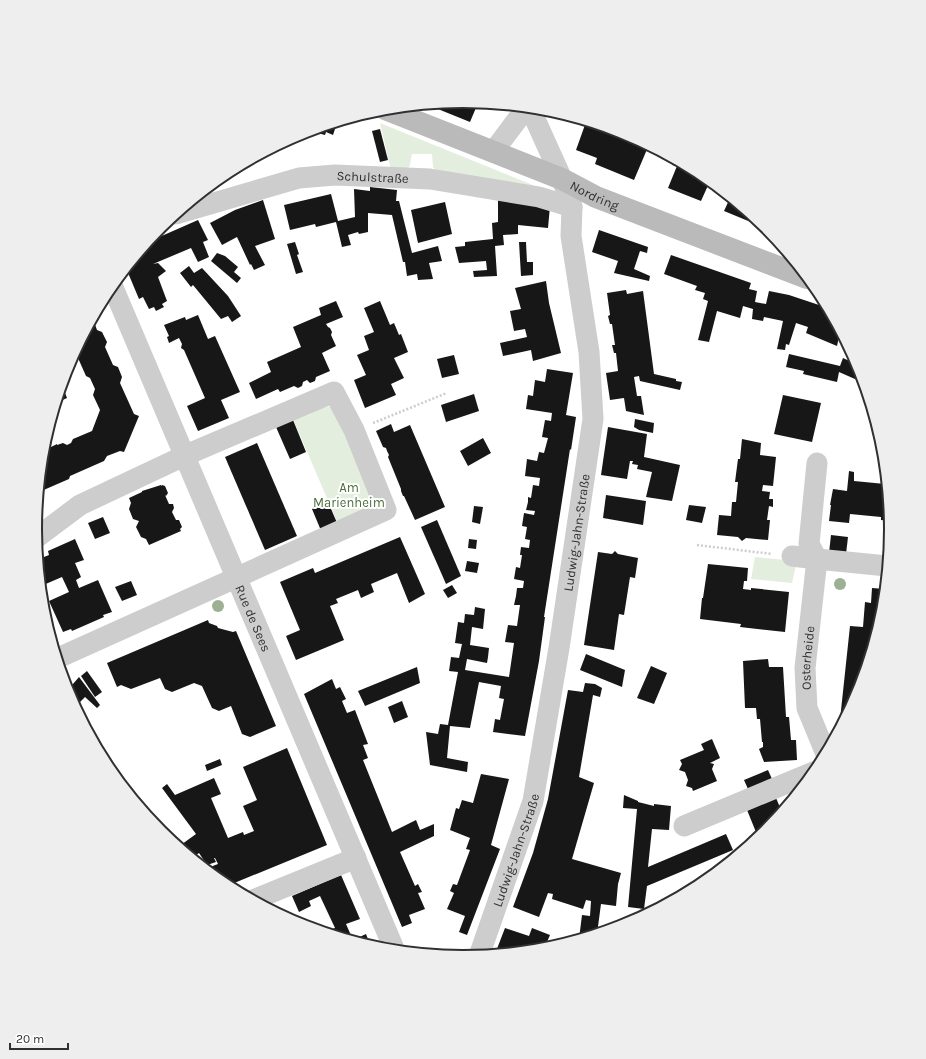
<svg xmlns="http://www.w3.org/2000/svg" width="926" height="1059" viewBox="0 0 926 1059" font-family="Karla,sans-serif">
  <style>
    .green { fill: #e4eede }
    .building { fill: #171717 }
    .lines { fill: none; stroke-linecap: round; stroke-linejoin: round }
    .path { stroke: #cdcdcd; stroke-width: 2.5; stroke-dasharray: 2 2; stroke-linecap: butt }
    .street { stroke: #cdcdcd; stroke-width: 21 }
    .secondary { stroke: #bababa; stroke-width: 22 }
    .tree { fill: #9cb093 }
    .labels { text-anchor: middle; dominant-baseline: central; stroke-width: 4; stroke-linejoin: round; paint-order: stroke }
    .street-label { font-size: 13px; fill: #303030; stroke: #fff }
    .park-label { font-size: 13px; fill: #4b6f3b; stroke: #fff }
    .rim { fill: none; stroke: #303030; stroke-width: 2 }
  </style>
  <rect width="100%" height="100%" fill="#fff"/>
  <g class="green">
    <polygon points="380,123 545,190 440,175 433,167 432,154 412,154 410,165 406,171 391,170"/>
    <polygon points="323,406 331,407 337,415 374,506 339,526 293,419"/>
    <polygon points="755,557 797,561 792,583 751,579"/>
  </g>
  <g class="building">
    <polygon points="463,102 478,103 470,122 428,105"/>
    <polygon points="586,122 607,128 606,131 648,147 634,180 595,164 597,158 576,150"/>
    <polygon points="337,123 333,135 326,132 325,135 310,131"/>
    <polygon points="380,129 388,160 380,162 372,131"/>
    <polygon points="674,160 701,174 710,181 701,201 668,188 677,166 672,165"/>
    <polygon points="370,187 397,190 396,201 399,201 412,253 438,246 442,261 429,263 433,279 418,280 417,274 407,276 405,262 403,262 392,215 368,213 368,232 359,234 358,232 348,235 351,245 342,247 336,222 316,227 315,224 290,230 284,205 331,194 338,221 355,217 354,189 370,191"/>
    <polygon points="726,194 759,222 758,225 724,211 730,198 725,196"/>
    <polygon points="263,200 275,239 255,246 265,265 254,270 251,264 250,265 237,237 222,245 210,223 235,210"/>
    <polygon points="498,200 550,206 548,228 518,225 518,234 503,235 504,245 495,246 497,276 474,277 473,271 487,270 486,261 459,263 455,247 465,246 465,242 493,239 492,223 498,222"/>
    <polygon points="445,202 452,234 418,243 411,210"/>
    <polygon points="198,220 208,240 203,242 209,257 198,262 191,248 153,264 158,263 166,271 158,277 167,301 162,304 164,307 156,311 154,307 149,309 143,297 139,299 126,268 148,242"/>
    <polygon points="599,230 648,247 647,253 640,251 634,269 650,276 649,281 614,273 618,261 592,252"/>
    <polygon points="295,242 299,254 297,255 303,272 296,274 287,244"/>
    <polygon points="519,242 526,242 527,262 533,262 533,275 521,276"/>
    <polygon points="217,253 225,256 238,267 234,272 241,278 237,283 211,261"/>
    <polygon points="671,255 751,283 749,289 757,291 755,302 766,304 769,291 789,295 828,308 840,332 837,346 806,333 808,327 796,323 789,345 786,344 785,350 777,349 783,321 764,317 763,321 752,319 753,309 743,306 740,318 717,311 709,342 698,340 708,301 703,299 705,293 695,290 697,286 664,274"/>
    <polygon points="189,266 194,273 202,268 228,296 241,316 232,322 228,316 221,319 193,285 191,287 180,273"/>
    <polygon points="546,281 549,303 561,353 533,361 531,350 503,356 500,343 527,337 525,329 514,331 510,311 521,309 515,288"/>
    <polygon points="626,290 627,294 643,291 654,374 676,379 676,381 682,382 680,390 640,381 639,376 634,377 637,396 641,396 644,415 626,411 624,398 610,400 606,373 618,371 616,353 614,353 612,345 615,345 612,324 610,324 608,316 610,315 607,293"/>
    <polygon points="336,301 343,317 326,324 328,327 330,328 332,332 331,335 336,346 322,353 330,371 316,377 315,381 310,383 307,380 303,382 302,386 298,388 294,386 280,392 278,389 256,399 249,383 271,372 267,362 301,347 293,327 321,315 319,308"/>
    <polygon points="380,301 390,325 394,323 399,335 401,334 408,352 394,358 404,378 391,384 396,395 365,408 354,380 366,375 357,355 369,350 364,336 374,332 364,308"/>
    <polygon points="198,315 208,339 215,336 240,392 221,400 229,418 198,431 187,406 205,398 184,350 181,348 182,344 179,338 169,343 167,337 169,336 164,325 185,317 186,320"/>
    <polygon points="93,319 97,330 102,332 107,342 105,347 113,365 118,367 122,377 120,383 134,414 139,416 124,452 120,451 107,456 104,461 70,476 69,479 39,492 43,451 57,444 57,445 63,443 67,445 71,443 73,439 92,431 100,410 93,395 95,389 90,378 86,376 78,358 79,354 77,348"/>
    <polygon points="789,354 840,366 843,358 858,365 864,383 839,372 837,382 803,374 804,371 786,367"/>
    <polygon points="454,355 459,374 442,378 437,359"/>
    <polygon points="547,369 573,373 566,415 576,417 571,450 570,449 544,617 545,617 539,661 525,736 493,732 495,719 500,720 504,699 499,698 501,686 479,682 470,728 450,726 447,758 468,762 467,772 430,765 426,732 438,734 440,724 448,725 458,672 449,671 451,657 459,658 462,644 455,643 458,622 464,623 465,614 474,615 475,607 485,609 483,629 472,627 470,645 489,648 488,657 487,663 467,659 465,670 509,677 514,643 505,642 508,625 517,626 520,605 514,605 516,596 517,588 523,588 524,581 514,579 516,567 520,568 522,555 520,555 521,547 529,548 530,540 525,539 527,527 522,526 524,513 534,515 535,511 526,510 528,502 528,497 531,498 533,485 539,486 540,478 525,476 527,459 537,461 539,452 544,453 548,438 542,437 545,420 551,421 552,413 526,409 528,395 533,396 535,380 545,382"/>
    <polygon points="62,385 67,398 56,403 59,393"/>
    <polygon points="474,394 479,411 446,422 441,405"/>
    <polygon points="783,395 821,403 812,442 774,434"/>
    <polygon points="635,419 654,423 653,433 639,430 634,427"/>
    <polygon points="293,420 306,452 290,459 276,427"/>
    <polygon points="391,424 394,432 410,425 445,507 415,520 404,496 403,496 401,491 401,489 388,457 389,455 387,451 386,448 383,447 376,431"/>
    <polygon points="608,427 647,434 644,457 680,465 672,501 646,497 652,472 637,469 638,465 632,464 633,461 630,461 627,479 601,475"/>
    <polygon points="483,438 491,453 468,466 460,451"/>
    <polygon points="742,439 761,443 760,455 776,457 773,486 763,485 762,491 770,492 769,499 773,499 773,507 769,506 767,520 770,520 768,540 746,538 742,541 738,537 717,535 719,515 731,516 732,502 736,502 738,482 735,482 738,459 740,459"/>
    <polygon points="257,443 297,536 265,550 225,457"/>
    <polygon points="849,471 854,472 854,481 885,484 885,487 887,487 890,521 881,520 881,517 850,514 849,523 829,521 831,505 830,505 833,489 847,491"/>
    <polygon points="161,485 161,486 162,485 165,486 168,493 166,496 165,495 169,504 173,504 174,508 172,512 176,520 179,520 182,527 180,529 181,531 149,545 146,539 141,537 136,527 139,521 133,519 129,509 131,503 129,498 142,492 142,491"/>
    <polygon points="606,495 646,501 643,525 603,518"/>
    <polygon points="328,502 338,525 322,533 312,509"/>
    <polygon points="689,505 706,507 702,523 686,520"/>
    <polygon points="474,506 483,507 480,524 472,522"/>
    <polygon points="103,517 110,533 95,539 88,523"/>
    <polygon points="437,520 461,576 446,584 421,527"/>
    <polygon points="831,535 848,537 846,554 829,553"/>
    <polygon points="400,537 425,594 409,603 397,573 371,584 374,592 361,598 358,590 336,599 338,603 330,606 344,640 296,660 286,636 300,630 280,582 313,568 315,573"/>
    <polygon points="75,539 84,560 75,563 81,577 76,580 79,588 98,580 112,612 103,615 104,617 72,631 71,629 63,632 49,601 69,592 62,577 41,586 39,565 41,564 39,559 49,555 48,551"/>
    <polygon points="469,539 477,540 476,549 468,548"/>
    <polygon points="615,551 618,554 638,558 635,578 630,577 624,615 619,614 614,650 584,645 598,552 612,554"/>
    <polygon points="467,561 479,563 477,573 465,571"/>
    <polygon points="708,564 748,568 747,581 744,581 743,589 751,590 751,588 789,592 785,632 740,627 741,624 700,619 702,598 703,598"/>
    <polygon points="131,581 137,595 122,601 115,587"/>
    <polygon points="452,585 457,593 448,598 443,590"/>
    <polygon points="872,588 885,589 883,613 858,693 839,729 850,626 863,627 865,602 871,603"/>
    <polygon points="208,620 209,623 217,626 218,628 233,632 236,631 276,726 250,737 242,734 231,706 219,711 212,708 202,686 194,683 172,692 165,689 160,678 131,689 121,685 117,687 107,663"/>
    <polygon points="586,654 625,670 622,687 580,670"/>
    <polygon points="768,659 769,667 783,667 786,717 789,717 791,740 796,740 797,760 764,762 759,749 763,747 763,742 762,742 760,719 757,719 756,708 745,708 743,661"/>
    <polygon points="651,666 667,673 654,704 637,698"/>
    <polygon points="417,667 420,683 365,706 358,691"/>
    <polygon points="87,671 102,692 95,697 81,676"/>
    <polygon points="79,677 100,705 97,708 85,697 75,707 67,691"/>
    <polygon points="332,679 336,689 340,687 346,699 342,701 347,713 355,710 368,744 363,745 368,758 363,760 392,832 416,820 420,830 434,824 434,836 400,852 415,886 418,884 422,892 418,893 425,909 409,915 412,923 402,927 304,694"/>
    <polygon points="585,683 595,684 602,688 600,697 593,695 579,777 594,783 572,859 621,873 618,884 616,906 601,904 597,934 579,939 582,915 590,916 591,901 586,900 583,909 552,899 553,894 548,893 539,917 513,907 533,853 548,799 568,690 583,692"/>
    <polygon points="402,701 408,717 394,723 388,707"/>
    <polygon points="712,739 720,758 710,763 714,764 712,769 717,781 693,791 692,788 686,786 688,780 685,772 679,770 682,764 680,760 704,750 701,744"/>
    <polygon points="287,748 327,845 227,886 205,869 218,864 215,858 214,858 216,862 207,865 199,853 192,858 178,847 196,834 162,788 167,784 175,795 214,778 221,794 211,798 228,838 243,832 244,835 254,831 243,806 257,800 243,767"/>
    <polygon points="220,759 222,765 207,771 205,765"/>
    <polygon points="768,770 772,779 748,789 744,780"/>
    <polygon points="481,774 509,779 491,845 500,849 467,935 459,932 465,916 447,909 454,893 450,891 453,884 457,885 470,850 466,849 470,838 450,830 456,808 459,809 462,800 473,803"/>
    <polygon points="624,795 638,801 638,802 654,806 654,804 671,806 669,830 652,829 648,867 726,834 733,850 647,886 644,909 628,907 637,809 623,808"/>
    <polygon points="776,798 782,812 765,832 758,837 747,810"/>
    <polygon points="341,875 360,919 346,924 353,940 366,934 371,947 329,934 327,931 335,928 320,896 309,901 311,906 299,912 292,896"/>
    <polygon points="275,905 279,914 267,908"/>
    <polygon points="505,928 529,936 532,928 550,935 547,942 560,945 546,949 534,951 534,948 528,946 525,951 495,954"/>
  </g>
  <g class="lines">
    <g class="path">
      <polyline points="373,423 447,393"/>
      <polyline points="697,545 772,554"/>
    </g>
    <g class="street">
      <polyline points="493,152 526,108"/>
      <path id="s1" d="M176,214L299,178L335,175L430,179L539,197L572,207"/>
      <path id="s2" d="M112,285L395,951"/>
      <polyline points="36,538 80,505 186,455 334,392 354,430 386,510 58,658 57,657"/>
      <polyline points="792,556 817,559 809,544 817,463"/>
      <path id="s3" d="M826,754L807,708L805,668L817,559L887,566"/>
      <polyline points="684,826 816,771"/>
      <polyline points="253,900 356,858"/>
      <path id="s4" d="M479,956L533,801L559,648L593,419L589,352L571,236L572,207L562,179L530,108"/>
    </g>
    <path class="secondary" id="s5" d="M385,109L562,179L596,197L807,278"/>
  </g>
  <g class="tree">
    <circle cx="840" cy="584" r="6"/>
    <circle cx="218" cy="606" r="6"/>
  </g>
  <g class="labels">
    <g class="street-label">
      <text stroke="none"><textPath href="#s1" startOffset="202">Schulstraße</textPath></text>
      <text stroke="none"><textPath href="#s5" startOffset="227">Nordring</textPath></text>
      <text stroke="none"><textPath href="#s4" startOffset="436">Ludwig-Jahn-Straße</textPath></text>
      <text stroke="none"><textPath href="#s2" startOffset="362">Rue de Sees</textPath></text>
      <text stroke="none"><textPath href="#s3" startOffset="100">Osterheide</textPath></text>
      <text stroke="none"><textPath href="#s4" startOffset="112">Ludwig-Jahn-Straße</textPath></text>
    </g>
    <g class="park-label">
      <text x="349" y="487">Am<tspan x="349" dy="15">Marienheim</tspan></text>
    </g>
  </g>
  <path d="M0 0H926V1059H0ZM42 529a421 421 0 1 1 842 0a421 421 0 1 1-842 0Z" fill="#eee" fill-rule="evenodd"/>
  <path class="rim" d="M42 529a421 421 0 1 1 842 0a421 421 0 1 1-842 0Z"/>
  <path d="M10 1043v6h58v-6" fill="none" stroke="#303030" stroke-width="2"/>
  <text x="16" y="1043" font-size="12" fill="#303030" stroke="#ffffff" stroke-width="3" paint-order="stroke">20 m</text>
</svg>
